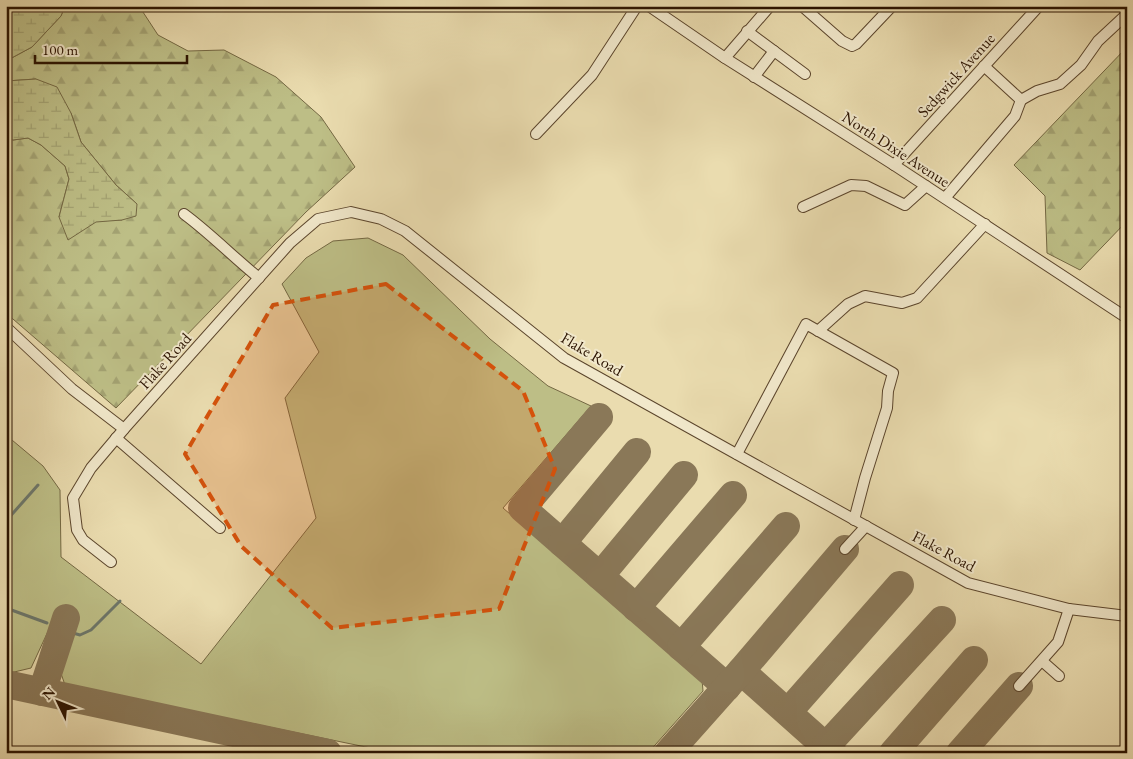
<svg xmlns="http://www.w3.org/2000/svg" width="1133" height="759" viewBox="0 0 1133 759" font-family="'EB Garamond',serif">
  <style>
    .grass { fill: #bdbe86; stroke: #746843 }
    .forest { fill: url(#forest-firs); stroke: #746843 }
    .wetland { fill: url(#wetland-marsh); stroke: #746843 }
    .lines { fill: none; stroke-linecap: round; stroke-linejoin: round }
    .stream { stroke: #6d776b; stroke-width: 3 }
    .taxiway { stroke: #8a7858; stroke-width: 28 }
    .minor-casing { stroke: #5b452c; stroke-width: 12 }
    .minor { stroke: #f1e8cb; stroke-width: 10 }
    .marked { fill: #d5520b; fill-opacity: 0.2; stroke: #d5520b; stroke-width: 4; stroke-dasharray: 10 6; stroke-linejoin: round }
    .labels { text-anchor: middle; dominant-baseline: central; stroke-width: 4; stroke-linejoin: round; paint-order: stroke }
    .street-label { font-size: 16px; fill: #2b1300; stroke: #f1e8cb }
  </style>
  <defs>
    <pattern id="forest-firs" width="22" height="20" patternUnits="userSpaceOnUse" patternTransform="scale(1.25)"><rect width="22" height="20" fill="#bdbe86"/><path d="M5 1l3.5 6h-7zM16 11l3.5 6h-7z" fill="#a3a272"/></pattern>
    <pattern id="wetland-marsh" width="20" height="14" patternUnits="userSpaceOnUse" patternTransform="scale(1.25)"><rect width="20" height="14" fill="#bdbe86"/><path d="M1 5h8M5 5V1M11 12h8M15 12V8" fill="none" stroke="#a3a272"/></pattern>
  </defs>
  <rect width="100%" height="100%" fill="#eadcaf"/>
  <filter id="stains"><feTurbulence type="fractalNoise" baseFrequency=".004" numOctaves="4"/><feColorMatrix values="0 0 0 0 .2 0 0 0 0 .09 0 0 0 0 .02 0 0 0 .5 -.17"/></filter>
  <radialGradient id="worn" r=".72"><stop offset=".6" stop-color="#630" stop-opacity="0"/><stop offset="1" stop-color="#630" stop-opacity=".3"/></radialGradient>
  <polygon class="grass" points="368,238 403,255 490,339 548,386 591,406 503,508 702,679 703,691 648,753 395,753 65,685 57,662 74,619 57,612 31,668 10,673 6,672 6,435 43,466 60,490 61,557 201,664 316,518 285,398 319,352 282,284 306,258 333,241"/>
  <g class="forest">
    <polygon points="65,6 139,6 158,35 188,51 224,50 276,77 321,117 355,167 306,212 116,408 6,313 6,138 13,140 28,138 41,145 65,166 69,179 59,217 96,221 122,220 137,204 116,185 81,142 71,113 36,79 6,81 6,61 32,47 61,16"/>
    <polygon points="1127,47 1127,221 1080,270 1047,253 1045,196 1014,165"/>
  </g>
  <g class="wetland">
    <polygon points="6,6 65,6 61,16 32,47 6,61"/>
    <polygon points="36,79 57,87 71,113 81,142 116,185 137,204 136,216 122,220 96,222 68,240 59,217 69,179 65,166 41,145 28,138 13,140 6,138 6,81"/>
  </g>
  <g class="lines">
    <g class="stream">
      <polyline points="6,521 38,485"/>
      <polyline points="6,608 47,623"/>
      <polyline points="73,633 80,635 91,630 120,601"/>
    </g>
    <g class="taxiway">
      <polyline points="599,417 522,508 727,687"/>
      <polyline points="562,543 637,452"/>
      <polyline points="600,576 684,475"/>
      <polyline points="636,608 733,495"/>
      <polyline points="681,647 786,526"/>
      <polyline points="741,671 833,753"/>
      <polyline points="6,684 328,753"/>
      <polyline points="42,692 66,618"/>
      <polyline points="788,712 900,585"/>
      <polyline points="826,746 942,620"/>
      <polyline points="668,753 741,671 845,549"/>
      <polyline points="893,753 974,660"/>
      <polyline points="960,753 1019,686"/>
    </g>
    <g class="minor-casing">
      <g id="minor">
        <polyline points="649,6 725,58 894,165 1127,318"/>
        <polyline points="802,6 842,41 852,46 856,44 892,6"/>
        <polyline points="747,31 805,74"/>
        <polyline points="725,58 770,6"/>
        <polyline points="754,77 774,51"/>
        <polyline points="1021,100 1037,91 1060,84 1081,65 1098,41 1127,14"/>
        <polyline points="536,134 592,75 637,6"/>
        <polyline points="894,165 1039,6"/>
        <polyline points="945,198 1015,116 1021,100 984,66"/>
        <polyline points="803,207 851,185 866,186 905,205 926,186"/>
        <path d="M184,214C211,234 233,257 259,278"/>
        <polyline points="6,327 72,389 124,429"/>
        <polyline points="818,331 848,304 865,296 902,303 917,298 985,224"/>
        <polyline points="116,438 220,528"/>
        <polyline points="737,454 806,324 893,373 888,391 887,408 865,478 854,520"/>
        <polyline points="845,549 866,526"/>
        <polyline points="111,562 83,540 77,530 73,498 91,468 124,429 290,243 318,219 351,212 381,219 405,231 564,358 968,583 1069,609 1127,616"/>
        <polyline points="1042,661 1059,676"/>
        <polyline points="1019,686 1058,642 1069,609"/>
      </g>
    </g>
    <use href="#minor" class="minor"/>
  </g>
  <path class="marked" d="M386,284L523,391L555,469L499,609L332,628L241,546L185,454L273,305Z"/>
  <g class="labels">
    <g class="street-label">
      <text transform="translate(956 75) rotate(-48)">Sedgwick Avenue</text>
      <text transform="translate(896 149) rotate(33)">North Dixie Avenue</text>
      <text transform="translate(592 354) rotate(31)">Flake Road</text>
      <text transform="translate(165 361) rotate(-48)">Flake Road</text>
      <text transform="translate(944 551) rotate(28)">Flake Road</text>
    </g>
  </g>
  <rect width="1133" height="759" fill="none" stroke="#eadcaf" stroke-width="25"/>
  <rect x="8" y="8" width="1118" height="744" fill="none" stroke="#2b1300" stroke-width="2.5"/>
  <rect x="12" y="12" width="1108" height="734" fill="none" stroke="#2b1300"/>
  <g transform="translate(58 702) rotate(313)" stroke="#f1e8cb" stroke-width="4" paint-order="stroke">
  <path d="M0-4L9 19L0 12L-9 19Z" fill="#2b1300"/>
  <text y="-8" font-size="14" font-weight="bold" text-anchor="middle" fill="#2b1300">N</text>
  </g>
  <path d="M35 55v8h152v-8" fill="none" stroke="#2b1300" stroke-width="2.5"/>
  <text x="42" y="55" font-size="15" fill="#2b1300" stroke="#f1e8cb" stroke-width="4" paint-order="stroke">100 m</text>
  <rect width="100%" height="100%" filter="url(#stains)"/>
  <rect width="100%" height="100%" fill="url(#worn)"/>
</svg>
